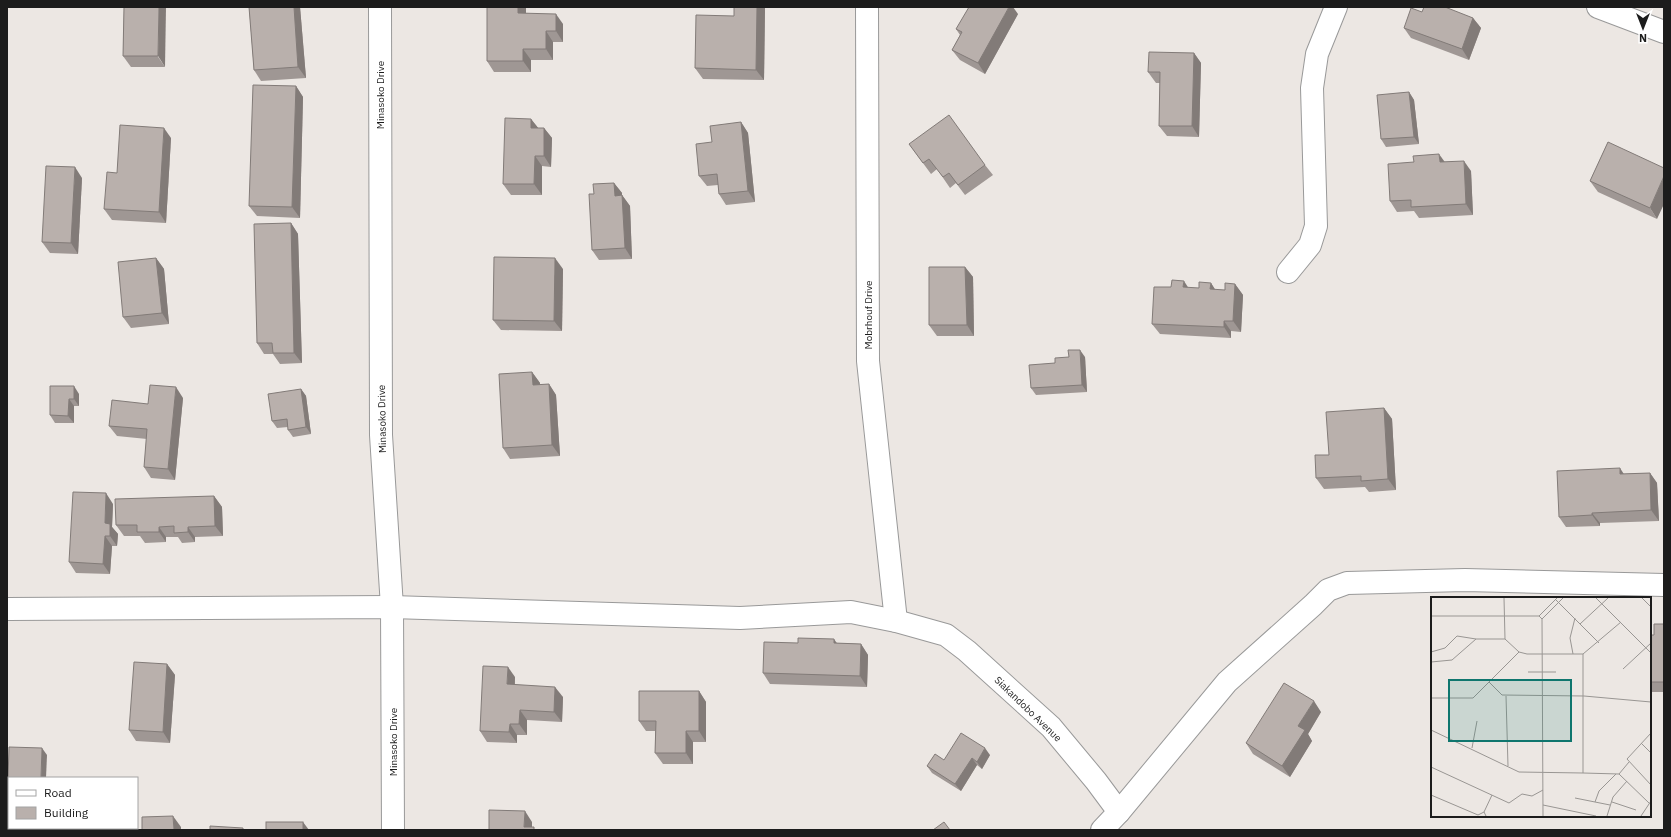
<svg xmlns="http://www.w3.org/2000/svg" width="1671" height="837" viewBox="0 0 1671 837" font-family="'IBM Plex Sans',sans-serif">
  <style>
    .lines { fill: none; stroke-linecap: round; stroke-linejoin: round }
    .minor-casing { stroke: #999; stroke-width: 24 }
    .minor { stroke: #fff; stroke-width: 22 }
    .wall { fill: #9f9794 }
    .shaded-wall { fill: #827b78 }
    .building { fill: #b9b0ac; stroke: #827b78 }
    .labels { text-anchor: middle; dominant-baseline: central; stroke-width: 3; stroke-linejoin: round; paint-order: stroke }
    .street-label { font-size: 10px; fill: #1c1c1c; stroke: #fff }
    .inset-road { fill: none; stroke: #999693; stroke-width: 1 }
    .view { fill: #0f766e; fill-opacity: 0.15; stroke: #0f766e; stroke-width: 2 }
    .inset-edge { fill: none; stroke: #1c1c1c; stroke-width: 2 }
  </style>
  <rect width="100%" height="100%" fill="#ece7e3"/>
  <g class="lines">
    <g class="minor-casing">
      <g id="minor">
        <polyline points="380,7 381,435 392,607 393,830"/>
        <polyline points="867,7 868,361 896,621"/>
        <polyline points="1598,7 1664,32"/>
        <polyline points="1288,272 1310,245 1316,226 1312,88 1317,54 1336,7"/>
        <polyline points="7,609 392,607 740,618 851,612 896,621 946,635 967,651 1051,727 1096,781 1119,812 1102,830"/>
        <polyline points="1119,812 1227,682 1313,605 1328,590 1347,583 1465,580 1664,585"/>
      </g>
    </g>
    <use href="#minor" class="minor"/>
  </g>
  <g class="wall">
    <polygon points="124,7 165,67 131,67 123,56"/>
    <polygon points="249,7 300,7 306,78 261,81 254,70"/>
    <polygon points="526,7 526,13 563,24 563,42 553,42 553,60 531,60 531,72 494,72 487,61"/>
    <polygon points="734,7 765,7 764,80 703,79 695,68 734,16"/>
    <polygon points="1422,12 1473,18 1481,28 1469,60 1411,38 1404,28"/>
    <polygon points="1018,14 985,74 960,60 952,50 960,35 956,29"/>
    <polygon points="1194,53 1201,63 1199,137 1167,136 1159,126 1160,83 1156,83 1148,72"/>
    <polygon points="296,86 303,97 300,218 257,216 249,206"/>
    <polygon points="1409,92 1414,100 1419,144 1386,147 1381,139"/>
    <polygon points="531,119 538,128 544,128 552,138 551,167 542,166 542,195 511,195 503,184"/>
    <polygon points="741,122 748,133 755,202 726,205 719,194 718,185 707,186 699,176 712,142"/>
    <polygon points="171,138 166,223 112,220 104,209 117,173"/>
    <polygon points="1608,142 1657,219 1598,192 1590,181"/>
    <polygon points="909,144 985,165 993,175 965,195 956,183 950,188 937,169 931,174"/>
    <polygon points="1445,162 1471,171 1473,215 1419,218 1414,211 1397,212 1390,201"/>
    <polygon points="82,178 78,254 50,253 42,242"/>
    <polygon points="614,183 622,193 622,195 630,206 632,259 599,260 592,250 594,194"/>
    <polygon points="291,223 298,234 302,363 280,364 273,354 264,354 257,343"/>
    <polygon points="156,258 164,269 169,324 131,328 123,317"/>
    <polygon points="965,267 973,277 974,336 937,336 929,325"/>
    <polygon points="563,269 562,331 501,330 493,320"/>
    <polygon points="1211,283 1215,290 1225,290 1235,284 1243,295 1241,332 1231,331 1231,338 1160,334 1152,324 1188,288 1199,288"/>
    <polygon points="1085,357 1087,392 1036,395 1031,388 1055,363"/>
    <polygon points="532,372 540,383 540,385 549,384 556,395 560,456 510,459 503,448"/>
    <polygon points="50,386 79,394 79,406 74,406 74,423 55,423 50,415"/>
    <polygon points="301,389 306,396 311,434 293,437 288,430 288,427 277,428 272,421"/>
    <polygon points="183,398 175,480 151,478 144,467 147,439 117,436 109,426 148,404"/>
    <polygon points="1384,408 1392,419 1396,490 1369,492 1365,487 1324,489 1316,478 1329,455"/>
    <polygon points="1650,473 1657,483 1659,521 1600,523 1600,526 1566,527 1559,517 1623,474"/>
    <polygon points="214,496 222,507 223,536 195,537 195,542 182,543 178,537 166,537 166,542 145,543 140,536 124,536 116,525"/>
    <polygon points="113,504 112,527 118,534 117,546 112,546 110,574 76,573 69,562"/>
    <polygon points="1664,624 1664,692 1650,692 1650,635 1654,635"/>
    <polygon points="837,643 861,644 868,655 867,687 770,684 763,673"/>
    <polygon points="167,664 175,675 170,743 136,741 129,730"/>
    <polygon points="515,677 515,685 563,697 562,722 527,720 527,735 517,735 517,743 487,742 480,731"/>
    <polygon points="699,691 706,702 706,742 693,742 693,764 663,764 655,753 655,731 646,731 639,721"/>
    <polygon points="1321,712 1308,734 1312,741 1290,777 1253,754 1246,743"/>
    <polygon points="990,755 982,769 977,765 961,791 932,773 927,766 944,760"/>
  </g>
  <g class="shaded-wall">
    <polygon points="159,7 166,7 165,67 158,56"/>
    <polygon points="294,7 300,7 306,78 298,67"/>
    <polygon points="518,7 526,7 526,24 518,13"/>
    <polygon points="757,7 765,7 764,80 756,70"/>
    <polygon points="1009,7 1013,7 1018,14 985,74 978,63"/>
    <polygon points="556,14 563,24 563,42 556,31"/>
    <polygon points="1473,18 1481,28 1469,60 1462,49"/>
    <polygon points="546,31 553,42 553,60 546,49"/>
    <polygon points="523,49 531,60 531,72 523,61"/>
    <polygon points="1194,53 1201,63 1199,137 1192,126"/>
    <polygon points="296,86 303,97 300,218 292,207"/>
    <polygon points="1409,92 1414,100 1419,144 1414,137"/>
    <polygon points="531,119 539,129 531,128"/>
    <polygon points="741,122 748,133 755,202 748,191"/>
    <polygon points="164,128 171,138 166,223 159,212"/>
    <polygon points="544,128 552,138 551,167 544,156"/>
    <polygon points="1439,154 1447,165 1440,162"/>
    <polygon points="535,156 542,166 542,195 534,184"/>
    <polygon points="1464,161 1471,171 1473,215 1466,204"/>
    <polygon points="75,167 82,178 78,254 71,243"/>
    <polygon points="1664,176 1664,204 1657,219 1650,208"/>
    <polygon points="614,183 622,193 622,206 615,196"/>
    <polygon points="622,195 630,206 632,259 625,248"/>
    <polygon points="291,223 298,234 302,363 294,353"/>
    <polygon points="156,258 164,269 169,324 162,313"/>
    <polygon points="555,258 563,269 562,331 554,321"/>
    <polygon points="965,267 973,277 974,336 967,325"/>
    <polygon points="1184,281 1191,292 1183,287"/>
    <polygon points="1211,283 1218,294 1210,289"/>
    <polygon points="1235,284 1243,295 1241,332 1233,321"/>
    <polygon points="1224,321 1231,331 1231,338 1224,327"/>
    <polygon points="1080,350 1085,357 1087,392 1082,385"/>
    <polygon points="532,372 540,383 540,396 533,385"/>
    <polygon points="549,384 556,395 560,456 552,445"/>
    <polygon points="74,386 79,394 79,406 74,399"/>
    <polygon points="176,387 183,398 175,480 168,469"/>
    <polygon points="301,389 306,396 311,434 306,427"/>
    <polygon points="69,399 74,406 74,423 68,416"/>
    <polygon points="1384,408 1392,419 1396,490 1388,479"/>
    <polygon points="1620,468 1627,479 1620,474"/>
    <polygon points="1650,473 1657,483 1659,521 1651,510"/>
    <polygon points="106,493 113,504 112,527 118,534 117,546 110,536 105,523"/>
    <polygon points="214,496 222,507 223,536 215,526"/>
    <polygon points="1592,513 1600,523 1600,526 1592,515"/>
    <polygon points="159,527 166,537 166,542 159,532"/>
    <polygon points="188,527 195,537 195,542 188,532"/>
    <polygon points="105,536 112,546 110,574 103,564"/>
    <polygon points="834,639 841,649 834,643"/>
    <polygon points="861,644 868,655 867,687 860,676"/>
    <polygon points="167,664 175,675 170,743 163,732"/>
    <polygon points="508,667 515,677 514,695 507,684"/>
    <polygon points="555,687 563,697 562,722 554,712"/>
    <polygon points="699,691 706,702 706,742 699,731"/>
    <polygon points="1314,701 1321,712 1308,734 1312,741 1290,777 1282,766 1298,726"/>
    <polygon points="520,710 527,720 527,735 519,724"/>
    <polygon points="510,724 517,735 517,743 509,732"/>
    <polygon points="686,731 693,742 693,764 686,753"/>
    <polygon points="42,748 47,755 46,778 41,778"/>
    <polygon points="985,748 990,755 982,769 977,762"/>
    <polygon points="972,758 977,765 961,791 955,784"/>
    <polygon points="525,811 532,822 532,830 524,827"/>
    <polygon points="173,816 181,827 181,830 174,830"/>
    <polygon points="303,822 309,830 303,830"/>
  </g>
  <g class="building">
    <polygon points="124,7 159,7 158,56 123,56"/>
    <polygon points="249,7 294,7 298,67 254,70"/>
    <polygon points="487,7 518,7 518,13 556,14 556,31 546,31 546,49 523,49 523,61 487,61"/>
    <polygon points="734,7 757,7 756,70 695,68 696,15 734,16"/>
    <polygon points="969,7 1009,7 978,63 952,50 962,32 956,29"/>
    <polygon points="1424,7 1445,7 1473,18 1462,49 1404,28 1411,8 1422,12"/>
    <polygon points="1149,52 1194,53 1192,126 1159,126 1160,72 1148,72"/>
    <polygon points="253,85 296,86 292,207 249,206"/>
    <polygon points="1409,92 1414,137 1381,139 1377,95"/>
    <polygon points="949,115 985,165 958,185 949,173 943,177 929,159 923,163 909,144"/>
    <polygon points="505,118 531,119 531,128 544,128 544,156 535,156 534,184 503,184"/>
    <polygon points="741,122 748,191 719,194 717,174 699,176 696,144 712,142 710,126"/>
    <polygon points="120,125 164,128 159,212 104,209 107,172 117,173"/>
    <polygon points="1608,142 1664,168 1664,176 1650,208 1590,181"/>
    <polygon points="1439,154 1440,162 1464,161 1466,204 1411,207 1411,200 1390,201 1388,164 1414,162 1413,156"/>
    <polygon points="46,166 75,167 71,243 42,242"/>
    <polygon points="614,183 615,196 622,195 625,248 592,250 589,194 594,194 593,184"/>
    <polygon points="291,223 294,353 273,353 272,343 257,343 254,224"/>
    <polygon points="494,257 555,258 554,321 493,320"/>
    <polygon points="156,258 162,313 123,317 118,262"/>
    <polygon points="929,267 965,267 967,325 929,325"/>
    <polygon points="1172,280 1184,281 1183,287 1199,288 1199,282 1211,283 1210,289 1225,290 1225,283 1235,284 1233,321 1224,321 1224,327 1152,324 1154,287 1171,287"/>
    <polygon points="1068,350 1080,350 1082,385 1031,388 1029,365 1055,363 1055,358 1069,357"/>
    <polygon points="532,372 533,385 549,384 552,445 503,448 499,374"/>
    <polygon points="150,385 176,387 168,469 144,467 147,429 109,426 112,400 148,404"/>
    <polygon points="50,386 74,386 74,399 69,399 68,416 50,415"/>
    <polygon points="301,389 306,427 288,430 287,419 272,421 268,394"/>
    <polygon points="1384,408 1388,479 1361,481 1361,476 1316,478 1315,455 1329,455 1326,412"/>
    <polygon points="1620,468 1620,474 1650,473 1651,510 1592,513 1592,515 1559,517 1557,471"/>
    <polygon points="73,492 106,493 105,523 110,524 110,536 105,536 103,564 69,562"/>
    <polygon points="214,496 215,526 188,527 188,532 174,533 174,526 159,527 159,532 137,532 137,525 116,525 115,499"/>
    <polygon points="1654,624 1664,624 1664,682 1650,682 1650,635 1654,635"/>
    <polygon points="798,638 834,639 834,643 861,644 860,676 763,673 764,642 798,643"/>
    <polygon points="134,662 167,664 163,732 129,730"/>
    <polygon points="483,666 508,667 507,684 555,687 554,712 520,710 519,724 510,724 509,732 480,731"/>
    <polygon points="1284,683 1314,701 1298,726 1305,730 1282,766 1246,743"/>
    <polygon points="639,691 699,691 699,731 686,731 686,753 655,753 656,721 639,721"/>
    <polygon points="961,733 985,748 977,762 972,758 955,784 927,766 935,754 944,760"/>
    <polygon points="9,747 42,748 41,778 9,778 8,779"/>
    <polygon points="489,810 525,811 524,827 534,827 534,830 489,830"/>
    <polygon points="173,816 174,830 142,830 142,817"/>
    <rect x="266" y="822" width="37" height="8"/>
    <polygon points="944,822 950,830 933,830"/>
    <polygon points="210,826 243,828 243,830 210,830"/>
  </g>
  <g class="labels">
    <g class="street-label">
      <text transform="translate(380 95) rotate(-90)">Minasoko Drive</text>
      <text transform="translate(868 315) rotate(-90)">Mobrhouf Drive</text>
      <text transform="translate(382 419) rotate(-91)">Minasoko Drive</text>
      <text transform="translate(1028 709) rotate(44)">Siakandobo Avenue</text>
      <text transform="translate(393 742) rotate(-90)">Minasoko Drive</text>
    </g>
  </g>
  <g transform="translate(1431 597)">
    <rect width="220" height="220" fill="#ece7e3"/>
    <path class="inset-road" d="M73,1L74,42L88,55L96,57H152M165,1L220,56M211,1L220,10M124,2L168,46M0,19H108M108,19L111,22L112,219M108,19L126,1M111,22L132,1M149,27L177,1M0,55L14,51L26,39L45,42H74M88,55L58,85L71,98L153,99L220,105M142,57L139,41L144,21M0,65L21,63L45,42M192,72L220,46M97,75H125M75,99L77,169M0,101H42L58,85M0,133L88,175L152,176V57L190,25M220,136L196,162L220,188M210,146L220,156M41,151L46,124M0,170L78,206L91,197L101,199L112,193M152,176L188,177L218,206M188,177L198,165M0,198L47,218L53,215M144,201L179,208M164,205L168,194L185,177M181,205L205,213M112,208L165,219M55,219L53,215L61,198M176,219L182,200L196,184M210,219L220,204"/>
    <path class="view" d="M18,83H140V144H18Z"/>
    <rect width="220" height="220" class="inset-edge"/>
  </g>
  <rect width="1671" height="837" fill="none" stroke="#1c1c1c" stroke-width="16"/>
  <rect x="8" y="777" width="130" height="52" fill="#ffffff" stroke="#a4a4a4"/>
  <rect x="16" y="790" width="20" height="6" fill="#ffffff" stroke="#a4a4a4"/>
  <text x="44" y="797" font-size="12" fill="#1c1c1c">Road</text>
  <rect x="16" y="807" width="20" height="12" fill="#b9b0ac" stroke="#a4a4a4"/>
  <text x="44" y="817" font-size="12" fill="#1c1c1c">Building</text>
  <g transform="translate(1643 28) rotate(180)" stroke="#ffffff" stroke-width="3" paint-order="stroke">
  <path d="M0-3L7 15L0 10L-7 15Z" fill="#1c1c1c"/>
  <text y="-6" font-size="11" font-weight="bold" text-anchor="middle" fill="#1c1c1c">N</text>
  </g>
</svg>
